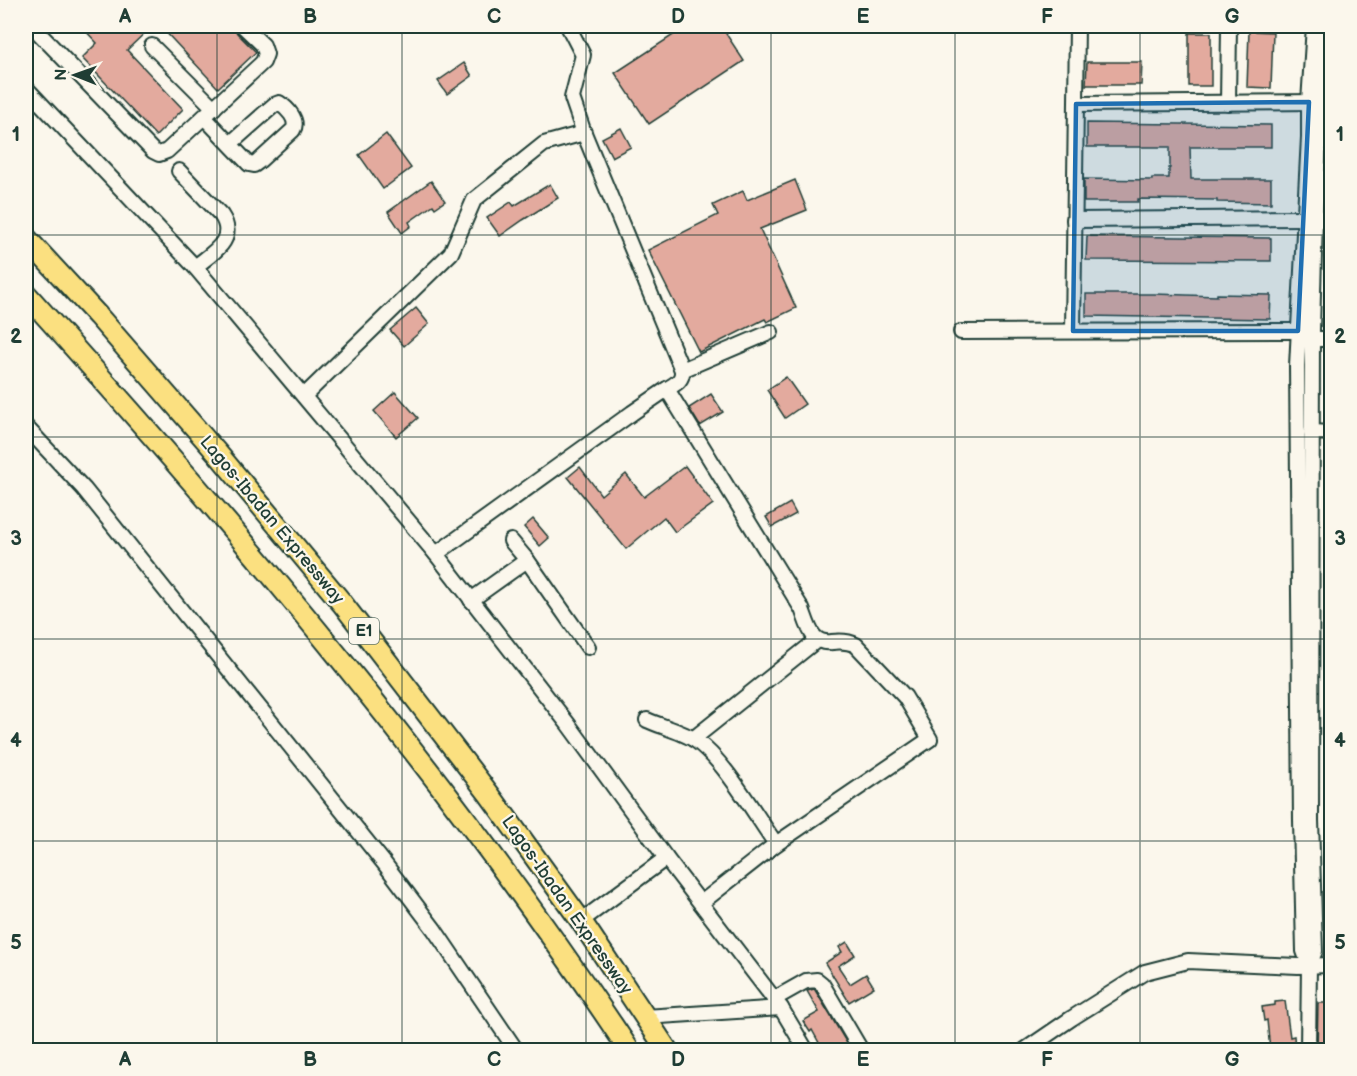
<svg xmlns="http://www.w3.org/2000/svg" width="1357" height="1076" viewBox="0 0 1357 1076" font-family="'Balsamiq Sans',sans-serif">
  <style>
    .building { fill: #e3aa9e; stroke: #1f3d34; stroke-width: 1.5 }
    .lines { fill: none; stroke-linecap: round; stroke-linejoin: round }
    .minor-casing { stroke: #1f3d34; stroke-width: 18 }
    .highway-casing { stroke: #1f3d34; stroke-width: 24 }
    .minor { stroke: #fbf7ec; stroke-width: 14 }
    .highway { stroke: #fbe080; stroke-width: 20 }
    .marked { fill: #1f6fb2; fill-opacity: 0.2; stroke: #1f6fb2; stroke-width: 4.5; stroke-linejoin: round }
    .grid { fill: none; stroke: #1f3d34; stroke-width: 1.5; stroke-opacity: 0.55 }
    .labels { text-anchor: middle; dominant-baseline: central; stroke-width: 4.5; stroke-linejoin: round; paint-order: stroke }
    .shield { fill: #fbf7ec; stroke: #61756b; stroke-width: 1.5 }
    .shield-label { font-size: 16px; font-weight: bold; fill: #1f3d34 }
    .street-label { font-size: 18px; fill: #1f3d34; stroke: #fbf7ec }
    .neatline { fill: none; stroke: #1f3d34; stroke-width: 2 }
    .grid-label { font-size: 20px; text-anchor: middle; font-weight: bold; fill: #1f3d34 }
  </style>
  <rect width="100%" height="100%" fill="#fbf7ec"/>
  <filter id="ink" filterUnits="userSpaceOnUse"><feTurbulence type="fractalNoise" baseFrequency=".0167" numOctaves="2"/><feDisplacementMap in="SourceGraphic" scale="12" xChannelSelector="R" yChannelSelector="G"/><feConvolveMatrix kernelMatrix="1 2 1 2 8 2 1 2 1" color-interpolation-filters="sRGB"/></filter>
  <g filter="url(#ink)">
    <g class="building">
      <polygon points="81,26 152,26 127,50 183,109 156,136 82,58 97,43"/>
      <polygon points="160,26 233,26 237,33 256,52 218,88"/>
      <polygon points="687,26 721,26 744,61 649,124 615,73"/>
      <polygon points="1249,31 1273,32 1271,88 1247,87"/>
      <rect x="1189" y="33" width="22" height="53"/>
      <polygon points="1087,62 1142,62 1141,85 1086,85"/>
      <polygon points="464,63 472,76 447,94 438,81"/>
      <polygon points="1087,123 1271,125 1271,147 1190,147 1191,179 1271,179 1271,203 1217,202 1217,200 1138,199 1138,202 1084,202 1084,179 1152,180 1152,178 1169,178 1169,168 1170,168 1170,147 1087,147"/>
      <polygon points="621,128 631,147 612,157 602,138"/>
      <polygon points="386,134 411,168 383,189 359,155"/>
      <polygon points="795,180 807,210 760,229 796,308 767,322 765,319 699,352 648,250 718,215 713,205 743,191 747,200"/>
      <polygon points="431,181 445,201 435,208 433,205 409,222 411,226 402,233 388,212"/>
      <polygon points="550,184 558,198 523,220 500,236 487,218 511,202 514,206"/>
      <polygon points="1087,236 1271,238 1271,261 1086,260"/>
      <polygon points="1086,294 1154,294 1217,296 1217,294 1271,295 1270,319 1086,316"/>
      <polygon points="416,308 429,324 404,346 390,330"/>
      <polygon points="786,377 805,404 785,418 767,390"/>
      <polygon points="395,392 418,418 396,437 374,411"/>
      <polygon points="711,394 723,412 700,426 689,408"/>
      <polygon points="685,466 713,504 675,532 664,517 626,549 568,477 580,467 601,495 626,474 644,497"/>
      <polygon points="790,503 796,514 772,527 766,517"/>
      <polygon points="533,519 549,538 540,546 524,527"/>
      <polygon points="847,942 855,955 838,966 850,984 866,974 874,987 849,1002 825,963 842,952 839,947"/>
      <polygon points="814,989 815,990 851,1050 823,1050 812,1030 810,1032 803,1021 819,1012 807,991"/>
      <polygon points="1285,1001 1290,1037 1294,1036 1295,1050 1270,1050 1267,1020 1264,1021 1262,1007 1275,1005 1275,1002"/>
      <polygon points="1318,1003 1331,1003 1332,1050 1317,1050"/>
    </g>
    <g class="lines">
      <g class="minor-casing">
        <g id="minor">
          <polyline points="32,26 153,151 159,154 167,151 263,62 266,54 263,45 243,26"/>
          <polyline points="568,26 583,55 572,98 584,133"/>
          <polyline points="152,46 214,108"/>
          <polyline points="26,88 195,267 436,554 568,724 666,858 781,1008 806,1050"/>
          <polyline points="1228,103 1229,26"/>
          <polyline points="1076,104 1317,102"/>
          <path d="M204,117L249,164L254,165L258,162L293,130C299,120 287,108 279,103L274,105L230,144"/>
          <path d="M179,171L221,215C238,240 212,253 195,267"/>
          <polyline points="1315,219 1332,219"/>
          <polyline points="1074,220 1305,218"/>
          <polyline points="1073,331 1077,26"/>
          <polyline points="961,332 1298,331"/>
          <polyline points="1312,339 1332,339"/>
          <polyline points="682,370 771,332"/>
          <path d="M304,396L451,253L474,200L544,144L584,133L682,370C683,381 675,384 667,389L802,609C808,624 811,645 832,642C840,641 848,641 856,645L905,697L930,739L776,844L701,903"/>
          <polyline points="26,427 84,489 384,863 434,929 516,1050"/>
          <polyline points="1311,432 1332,433"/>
          <polyline points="511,541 527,560 588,647"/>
          <polyline points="436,554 632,413 667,389"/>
          <polyline points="471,600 527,560"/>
          <path d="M647,720C660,726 683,732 695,740C725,761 754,813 776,844"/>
          <polyline points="693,739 817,640"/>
          <polyline points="581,921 666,858"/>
          <polyline points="1309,965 1315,951 1311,820 1312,330 1315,219 1325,26"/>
          <polyline points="774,999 806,981 817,980 822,984 861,1050"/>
          <polyline points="645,1017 781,1008"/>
          <polyline points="1025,1050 1072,1018 1145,972 1188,961 1298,966 1332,965"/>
          <polyline points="1308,1050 1309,965 1304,951 1301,820 1297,366 1309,137 1309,102 1314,26"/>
        </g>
      </g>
      <g class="highway-casing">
        <g id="highway">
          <polyline points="26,238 98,316 218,454 342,603 489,794 581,921 667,1050"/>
          <path d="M26,294C242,533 451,781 629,1050"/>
        </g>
      </g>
      <use href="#minor" class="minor"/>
      <use href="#highway" class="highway"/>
    </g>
  </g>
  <path class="marked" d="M1309,102L1298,331H1073L1076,104Z"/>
  <path class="grid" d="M217,26V1050M402,26V1050M586,26V1050M771,26V1050M955,26V1050M1140,26V1050M26,235H1332M26,437H1332M26,639H1332M26,841H1332"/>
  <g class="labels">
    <rect class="shield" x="349" y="618" width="30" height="26" rx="4.5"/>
    <g class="shield-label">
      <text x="364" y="631">E1</text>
    </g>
    <g class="street-label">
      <text transform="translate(272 520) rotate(50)">Lagos-Ibadan Expressway</text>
      <text transform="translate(567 905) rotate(55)">Lagos-Ibadan Expressway</text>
    </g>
  </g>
  <rect width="1357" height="1076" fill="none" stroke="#fbf7ec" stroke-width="66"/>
  <g transform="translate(75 75) rotate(271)" stroke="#fbf7ec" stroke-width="4.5" paint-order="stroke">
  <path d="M0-4.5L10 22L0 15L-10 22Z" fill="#1f3d34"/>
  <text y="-9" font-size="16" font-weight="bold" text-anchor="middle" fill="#1f3d34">N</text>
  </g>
  <rect x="33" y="33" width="1291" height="1010" class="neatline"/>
  <g class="grid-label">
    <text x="125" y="23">A</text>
    <text x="310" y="23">B</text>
    <text x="494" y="23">C</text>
    <text x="678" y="23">D</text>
    <text x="863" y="23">E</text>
    <text x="1047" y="23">F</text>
    <text x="1232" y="23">G</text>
    <text x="16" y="141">1</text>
    <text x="1340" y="141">1</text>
    <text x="16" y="343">2</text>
    <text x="1340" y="343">2</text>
    <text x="16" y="545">3</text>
    <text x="1340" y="545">3</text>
    <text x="16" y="747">4</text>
    <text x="1340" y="747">4</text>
    <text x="16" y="949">5</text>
    <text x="1340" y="949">5</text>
    <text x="125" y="1066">A</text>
    <text x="310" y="1066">B</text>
    <text x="494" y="1066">C</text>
    <text x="678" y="1066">D</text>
    <text x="863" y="1066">E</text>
    <text x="1047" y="1066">F</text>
    <text x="1232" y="1066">G</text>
  </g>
</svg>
